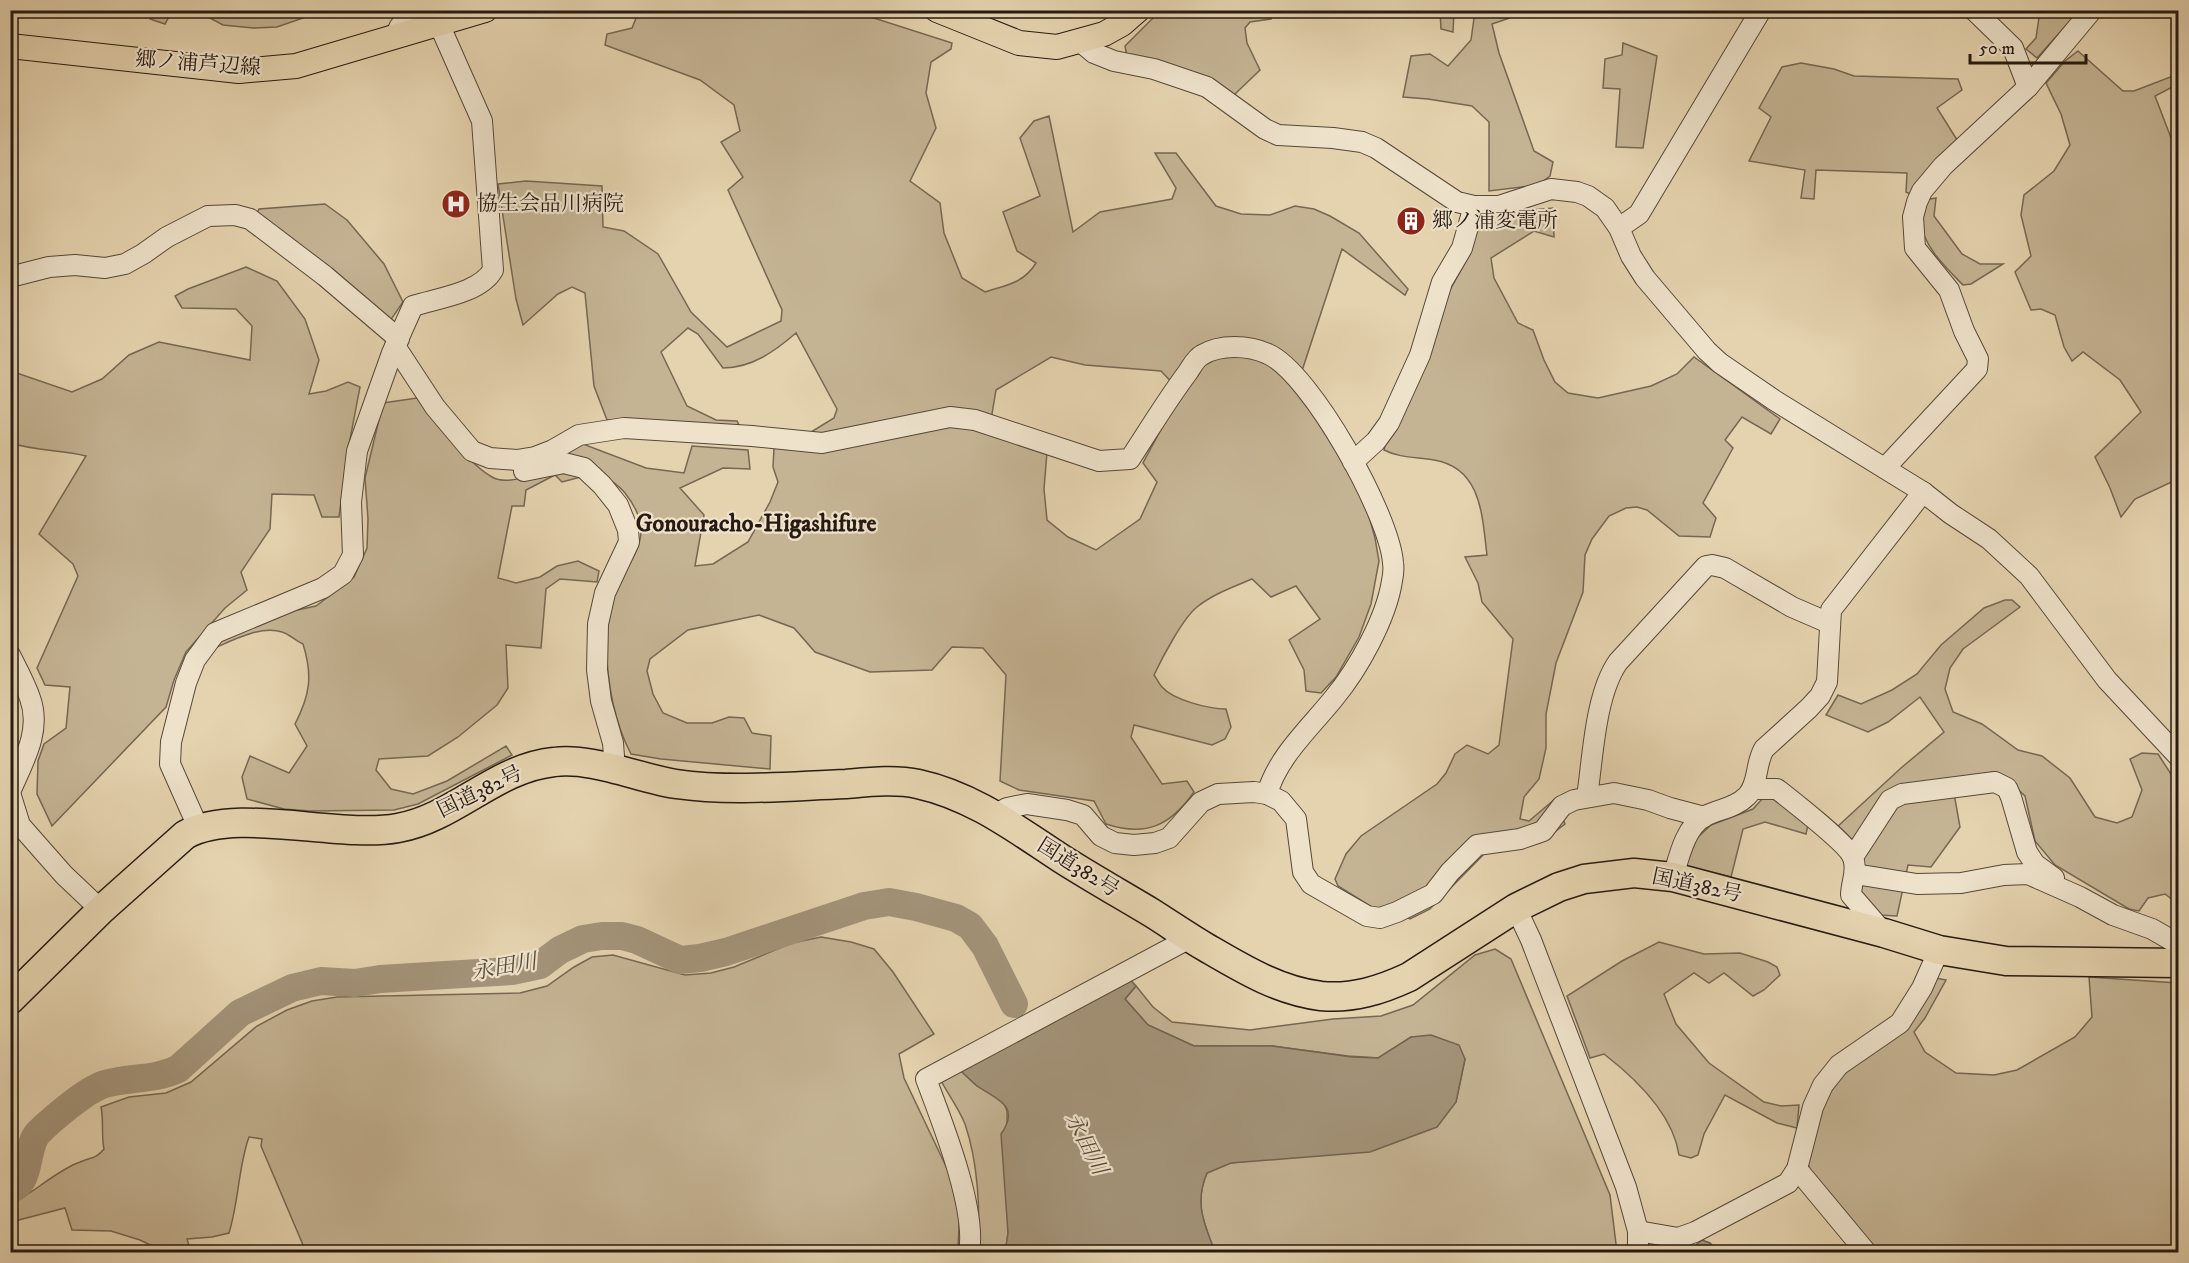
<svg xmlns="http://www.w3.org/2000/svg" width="2189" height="1263" viewBox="0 0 2189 1263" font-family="'IM FELL DW Pica','Noto Serif JP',serif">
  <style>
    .green { fill: #c5b494; stroke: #766753; stroke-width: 1.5; fill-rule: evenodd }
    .water { fill: #a4947a; stroke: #726350; stroke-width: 1.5 }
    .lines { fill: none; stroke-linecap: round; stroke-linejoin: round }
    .river { stroke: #a4947a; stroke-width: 28 }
    .minor-casing { stroke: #564839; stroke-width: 22 }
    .major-casing { stroke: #271a12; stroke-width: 26 }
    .highway-casing { stroke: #271a12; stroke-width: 31 }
    .minor { stroke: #eee2cb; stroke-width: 20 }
    .major { stroke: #e5d3af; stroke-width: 24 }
    .highway { stroke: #e5d3af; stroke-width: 28 }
    .labels { text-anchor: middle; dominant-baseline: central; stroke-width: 4.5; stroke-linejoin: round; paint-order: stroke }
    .street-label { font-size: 21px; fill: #271a12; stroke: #eee2cb }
    .poi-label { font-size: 21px; fill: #271a12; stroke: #eee2cb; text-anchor: start }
    .water-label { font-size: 22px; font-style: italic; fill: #594b3c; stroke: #eee2cb }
    .quarter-label { font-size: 24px; font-weight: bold; fill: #271a12; stroke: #eee2cb }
  </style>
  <rect width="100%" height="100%" fill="#e5d3af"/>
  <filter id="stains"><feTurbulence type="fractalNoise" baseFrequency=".00333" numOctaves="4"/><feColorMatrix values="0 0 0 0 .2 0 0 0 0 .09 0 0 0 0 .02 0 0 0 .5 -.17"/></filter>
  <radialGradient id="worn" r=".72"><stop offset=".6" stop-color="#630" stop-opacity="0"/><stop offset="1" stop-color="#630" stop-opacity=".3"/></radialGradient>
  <g class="green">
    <polygon points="151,11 151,10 172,11 165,24 150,19"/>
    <polygon points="197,11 323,11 277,27 253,28 223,25"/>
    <path d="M639,11H852L952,43L951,49L931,62L926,93L936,128L910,181L940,203L944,233L962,278L985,292C1006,285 1023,284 1036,263L1017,251L1003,212L1040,196L1020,138L1034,121L1049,116L1073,232L1100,212L1172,199L1176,188L1155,153H1176L1216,206L1241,214L1270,215L1295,206L1314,209L1330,216L1359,233L1408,289L1405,295L1342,249L1296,389L1360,484L1375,538L1379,561L1371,604L1359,637L1336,677L1321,693L1306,691L1304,670L1289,640L1320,619L1296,586L1271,597L1252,579C1233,587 1213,594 1197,607C1183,618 1162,658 1154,675C1157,679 1159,684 1162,687C1173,700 1209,709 1226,709L1231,727L1225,739L1212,745L1134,725L1131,737L1162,784L1187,781L1194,792C1170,826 1146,837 1106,824L1094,801L1019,790L1000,781L1006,675L983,648L952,647L932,670L870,672L815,652L794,628L759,615L688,630L650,659L647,671L653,694L663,713L687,723H712L729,717L744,718L752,733L771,736L770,769L661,759L631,754C613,720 607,680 606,642C606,635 605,627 606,619C609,611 611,601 614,593C631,554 659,536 625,493C619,485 608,479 600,472L562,482L555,475L526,490L524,506H512L498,578L516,583L540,577L557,566L578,561L599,571L597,582L560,579L546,589L541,648L506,645L508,688L497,705L458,737L428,756L379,759L376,770L391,789L413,794L447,781L506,746L512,755L418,804L394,810L309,811L284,809L247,799L242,777L250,756L289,773L307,746L295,724C310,695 313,676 303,644C296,641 289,634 282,632C262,625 233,640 215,648L218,639L269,616L316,606L354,577L367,548L368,519L365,478L383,403L417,398C435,420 468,464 492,477C504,484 521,478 534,476L535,462L583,444L646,468L684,473L692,446L748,450L750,469L723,468L680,488L704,515L695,566L713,564L748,542L770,502L778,482L773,467L774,448L804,450L811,432L834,418L837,409L796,333C775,351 752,368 723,368L698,334L688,328L661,352L687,406L716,420L737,421L742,431L607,420L594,386L585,293L572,287L558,294L523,325L516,299L498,184L526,181L602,186L603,227L624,231L658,254L691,312L727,347L781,321L782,310L728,190L743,177L721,142L740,131L734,105L700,80L605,45L607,34L632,28ZM1051,357L1085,365L1161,371L1181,392L1143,463L1157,482L1140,519L1096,550L1068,537L1047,520L1044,489L1047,452L989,432L996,390Z"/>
    <polygon points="1160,11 1273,11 1271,19 1250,22 1245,28 1247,43 1260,70 1234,95 1127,57 1125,46"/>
    <polygon points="1440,11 1454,11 1453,32 1441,29"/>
    <polygon points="1475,11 1530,11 1492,24 1499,53 1534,151 1553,162 1550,176 1538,185 1489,191 1489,122 1472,106 1428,99 1403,97 1411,56 1430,54 1448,66 1471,40"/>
    <polygon points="2040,11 2079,11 2037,58 2026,49 2036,38"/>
    <polygon points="1623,43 1657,56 1643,148 1616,147 1620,89 1603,88 1605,59 1622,55"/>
    <polygon points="2078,51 2123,91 2134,91 2178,74 2178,84 2155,96 2178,156 2178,479 2135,499 2121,517 2110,488 2095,457 2141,412 2120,380 2083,352 2072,361 2064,347 2055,315 2041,309 2031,310 2015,272 2031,256 2021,215 2024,195 2054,171 2070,145 2061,114 2046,83 2065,61"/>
    <polygon points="1801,63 1834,69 1854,76 1958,79 1962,90 1937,108 1959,143 1914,196 1906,192 1907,173 1816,170 1814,199 1801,198 1805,170 1749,161 1771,117 1759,108 1782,67"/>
    <path d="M1936,198L1934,216L1962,254L1980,264H2003L1971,284L1963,285C1946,268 1921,244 1920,218C1920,213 1923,206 1925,200Z"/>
    <polygon points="325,204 347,220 384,264 403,302 390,321 255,217 259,209"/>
    <path d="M1553,208L1554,237L1534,231L1491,258L1494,278L1518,323L1533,330L1544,360L1555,382L1568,393L1598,398L1651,386L1677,374L1694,357L1780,419L1771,434L1742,417L1725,440L1733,448L1703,503L1716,518L1710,537L1679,536L1647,510L1637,507L1626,508L1609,516L1592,539L1585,555L1583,592L1556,663L1546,714V748L1539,779L1524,797L1520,819L1529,821L1555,799L1565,824L1540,843L1488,850L1430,909L1410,919L1390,908L1375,909L1338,886L1335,879L1346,854L1361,836L1437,784L1446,773L1455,754L1467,745L1488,754L1499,745L1513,639L1482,602L1478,583L1465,557L1487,555C1482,516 1482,468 1434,460C1417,457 1399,458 1384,450L1388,433L1441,306L1470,254L1477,230L1487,219L1510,212Z"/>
    <path d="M246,267L277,281L305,319L319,360L309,394L326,391L348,382L360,387L347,455L339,517H322L314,495L272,494L270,529L241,572L247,590L225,608L186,652L174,680L166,707L52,826L37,794L38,761L44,744L66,728L70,687L45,685L37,668L78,576L73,564L39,534L86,456C61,450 35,451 11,443V371L72,392L102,379L129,355L159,342L250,360L252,326L236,309L182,308L175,296L188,289Z"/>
    <polygon points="2005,600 2012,600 2020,607 1963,649 1950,668 1945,689 1953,712 1982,724 2018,750 2042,756 2070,778 2095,817 2117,823 2132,817 2142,790 2130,759 2142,753 2158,754 2178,785 2178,904 2165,894 2148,898 2139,911 2129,909 2055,865 2035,841 2025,796 2004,777 1992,772 1952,782 1960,827 1931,867 1908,865 1897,916 1879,915 1855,890 1836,828 1901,768 1944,732 1920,697 1888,722 1868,732 1826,715 1838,695 1861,704 1892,690 1917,674 1941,645 1984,608"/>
    <polygon points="1764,797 1781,799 1808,825 1806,834 1765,822 1743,829 1731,877 1686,866 1697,838 1711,825 1753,809"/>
    <path d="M821,937L851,942L874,949L893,972L934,1034L899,1054L904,1078L952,1179L960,1206L958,1247L955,1252H306L261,1146L262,1139L249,1137C238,1168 239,1201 229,1233L212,1237L187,1239L191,1252H165L140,1240L111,1231L72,1230L65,1208L11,1222V1204C33,1194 55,1171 80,1162C91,1157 96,1159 104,1149C101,1134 104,1122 101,1107L129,1097L166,1093L191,1082L257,1026L287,1010L312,1001L337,997L520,993L547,986L574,967L592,957L613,955L685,975L711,973L734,967L792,943Z"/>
    <path d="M1659,942L1704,954L1740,953L1768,962L1777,967L1780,975L1764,990L1753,996L1724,973L1709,983L1694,973L1664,994L1676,1024L1709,1063L1764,1102L1781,1106L1799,1105L1797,1128L1777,1123L1725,1095L1704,1134L1698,1155L1691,1158L1679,1155C1673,1114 1635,1078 1604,1054L1590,1058L1567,996L1622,961Z"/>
    <path d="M1495,949L1511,959L1610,1195L1617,1252H1215C1204,1223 1194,1203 1207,1173L1230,1163L1278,1158L1456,1102L1465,1059L1411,1037L1379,1058L1348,1056L1272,1046H1194L1148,1025L1125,999L1136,986L1153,1007L1172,1022L1250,1030L1333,1019L1381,1016L1413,1005L1475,955Z"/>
    <polygon points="2089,977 2178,983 2178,1252 1878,1252 1814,1179 1808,1164 1819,1116 1830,1093 1841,1076 1936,978 1946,980 1925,1018 1914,1032 1925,1052 1956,1073 1994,1075 2017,1070 2075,1037 2092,1017"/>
    <path d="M959,1069L977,1086L1003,1101L1007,1111L1008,1233L1006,1252H977C981,1213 978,1162 965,1124C959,1109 948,1094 940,1079Z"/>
  </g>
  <g class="water">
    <path d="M1129,978L1136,986L1125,999L1148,1025L1194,1046H1272L1352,1057L1378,1058L1411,1037L1431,1035L1459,1045L1465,1059L1456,1102L1437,1127L1370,1152L1231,1163L1207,1173C1194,1203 1204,1223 1215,1252H1005L1008,1233L1001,1134C1022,1104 994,1099 976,1085C970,1080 964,1074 959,1069Z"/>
    <polygon points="1702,1240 1710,1243 1718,1252 1696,1252 1697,1244"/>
  </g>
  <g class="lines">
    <path class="river" d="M10,1189C32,1184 25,1147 38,1133C51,1120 87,1089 105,1084C129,1077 155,1080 178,1069L240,1013L292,988L321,981L355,983L380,979L512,971L540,965L560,950L583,939L602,936H622L637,940L680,960L700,958L726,952L864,906L889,902L916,907L956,918L970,926L985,946L1014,1004"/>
    <g class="minor-casing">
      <g id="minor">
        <polyline points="1974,10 2013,48 2028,87"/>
        <path d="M397,35C398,19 415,16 428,10"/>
        <polyline points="1081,42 1094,53 1114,61 1154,69 1207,87 1265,129 1278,135 1333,138 1362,142 1376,148 1457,202 1474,206 1499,206 1551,189 1577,192 1588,196 1605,208 1619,228 1631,256 1645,278 1707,351 1720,363 1774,400 1923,492 1951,514 1989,539 2029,576 2107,680 2178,756"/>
        <polyline points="1619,228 1639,214 1761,10"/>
        <polyline points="10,277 49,267 75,265 105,268 125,264 143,254 167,237 208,216 235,215 250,219 325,276 399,339"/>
        <path d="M395,346L435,407L472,451L490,458L517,460L535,457L553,450L579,435L624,428L752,436L822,443L950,417L975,420L1099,461L1130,459C1149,430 1167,400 1188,372C1192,366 1196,358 1202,355C1220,344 1249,345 1268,354C1311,373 1390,516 1393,563C1394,569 1393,576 1392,581C1386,619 1358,669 1334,698C1310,728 1278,756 1267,794"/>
        <polyline points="1353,462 1376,441 1389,423 1420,355 1442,282 1462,248 1474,206"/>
        <polyline points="1885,468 1977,369 1978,359 1964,331 1949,290 1915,248 1913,217 1917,202 1922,191 1943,166 2028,87 2092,10"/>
        <polyline points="524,471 564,463 584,468 602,485 618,505 628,530 629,542 605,593 598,624 597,670 601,701 613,743 615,770"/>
        <path d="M10,655C17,669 25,683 30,698C42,731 23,762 10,792"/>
        <path d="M1752,789H1777C1791,800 1849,845 1853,858C1858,870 1851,883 1851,895L1884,933"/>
        <polyline points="10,793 20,825 64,875 101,910"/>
        <path d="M1587,797C1593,757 1595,695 1618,662L1706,566L1712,565L1725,568L1792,607L1829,623"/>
        <polyline points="994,815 1007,808 1027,804 1067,810 1083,815 1101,836 1115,843 1134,845 1155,843 1169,838 1201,802 1218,794 1254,792 1267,794 1281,801 1296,819 1303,872 1311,884 1367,916 1380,918 1397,912 1433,894 1450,872 1477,845 1520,839 1543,831 1562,806 1574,800 1614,793 1648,800 1670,808 1704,817"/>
        <path d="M198,827L170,764L171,742L186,683L195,660L215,633L323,588L343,574L353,555L351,502L357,451L392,353L413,306C438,298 480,293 493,270L482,121L439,24"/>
        <polyline points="1853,857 1890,800 1902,794 1995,782 2007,788 2011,797 2027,852 2035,864 2054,878"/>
        <polyline points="1855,874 1917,884 1961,883 2004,875 2028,874 2080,897 2113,915 2152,929 2178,944"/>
        <path d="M1673,877C1679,857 1685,827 1705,816C1719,809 1735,808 1747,796C1759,784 1755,764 1764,749L1809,708L1820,696L1827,682L1831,610L1923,492"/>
        <polyline points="1516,908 1531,940 1626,1187 1638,1231 1638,1252"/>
        <polyline points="1797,1169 1866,1252"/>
        <polyline points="1638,1231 1678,1238 1695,1232 1788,1183 1797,1169 1813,1107 1823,1085 1839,1065 1900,1023 1922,988 1939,950"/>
        <path d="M969,1252C977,1209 942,1122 926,1079L1190,938"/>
      </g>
    </g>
    <g class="major-casing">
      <g id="major">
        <polyline points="937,10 1019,43 1057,47 1104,34 1122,24 1138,10"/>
        <polyline points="10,46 239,71 296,66 485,10"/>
      </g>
    </g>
    <g class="highway-casing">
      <path id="highway" d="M10,1000L101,910L185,835C236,806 338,839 398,828C455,818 495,768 554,762C592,757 638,778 676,784C732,792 790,786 846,784C869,782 895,779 918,784C973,796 1016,829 1062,859C1092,878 1122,895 1152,913C1171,925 1188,937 1207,948C1243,969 1279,991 1321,996C1353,999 1381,990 1409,977L1516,908L1559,887L1584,879L1634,873L1673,877L1884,933L1939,950L2006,961L2178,963"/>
    </g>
    <use href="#minor" class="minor"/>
    <use href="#major" class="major"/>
    <use href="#highway" class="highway"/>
  </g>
  <defs>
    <g id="hospital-disc" transform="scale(1.5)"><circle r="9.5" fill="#8f2418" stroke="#eee2cb"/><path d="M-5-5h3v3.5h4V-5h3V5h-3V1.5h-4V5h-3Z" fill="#fff"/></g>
    <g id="building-disc" transform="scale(1.5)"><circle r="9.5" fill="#8f2418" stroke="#eee2cb"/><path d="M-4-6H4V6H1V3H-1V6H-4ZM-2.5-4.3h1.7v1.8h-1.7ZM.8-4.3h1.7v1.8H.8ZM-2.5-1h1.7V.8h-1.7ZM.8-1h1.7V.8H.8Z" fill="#fff"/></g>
  </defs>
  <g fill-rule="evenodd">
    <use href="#hospital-disc" x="456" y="204"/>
    <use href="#building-disc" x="1411" y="221"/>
  </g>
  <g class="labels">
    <g class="street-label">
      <text transform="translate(198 64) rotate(4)">郷ノ浦芦辺線</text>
      <text transform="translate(480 792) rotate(-26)">国道382号</text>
      <text transform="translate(1078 868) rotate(32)">国道382号</text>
      <text transform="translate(1697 886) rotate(12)">国道382号</text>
    </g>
    <g class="poi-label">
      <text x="477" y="204">協生会品川病院</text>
      <text x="1432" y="221">郷ノ浦変電所</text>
    </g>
    <g class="water-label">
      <text transform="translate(504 967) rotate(-10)">永田川</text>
      <text transform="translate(1086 1144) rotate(63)">永田川</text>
    </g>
    <g class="quarter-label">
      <text x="756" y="524">Gonouracho-Higashifure</text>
    </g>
  </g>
  <rect width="2189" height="1263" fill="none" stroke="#e5d3af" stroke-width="36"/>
  <rect x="12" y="12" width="2165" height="1239" fill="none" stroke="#271a12" stroke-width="3"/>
  <rect x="18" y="18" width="2153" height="1227" fill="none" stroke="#271a12" stroke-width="1.5"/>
  <path d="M1970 54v9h116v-9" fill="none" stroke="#271a12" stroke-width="3"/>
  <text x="1979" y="54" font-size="18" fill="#271a12" stroke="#eee2cb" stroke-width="4.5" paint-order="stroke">50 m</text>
  <rect width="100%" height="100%" filter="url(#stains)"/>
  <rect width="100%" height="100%" fill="url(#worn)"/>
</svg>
